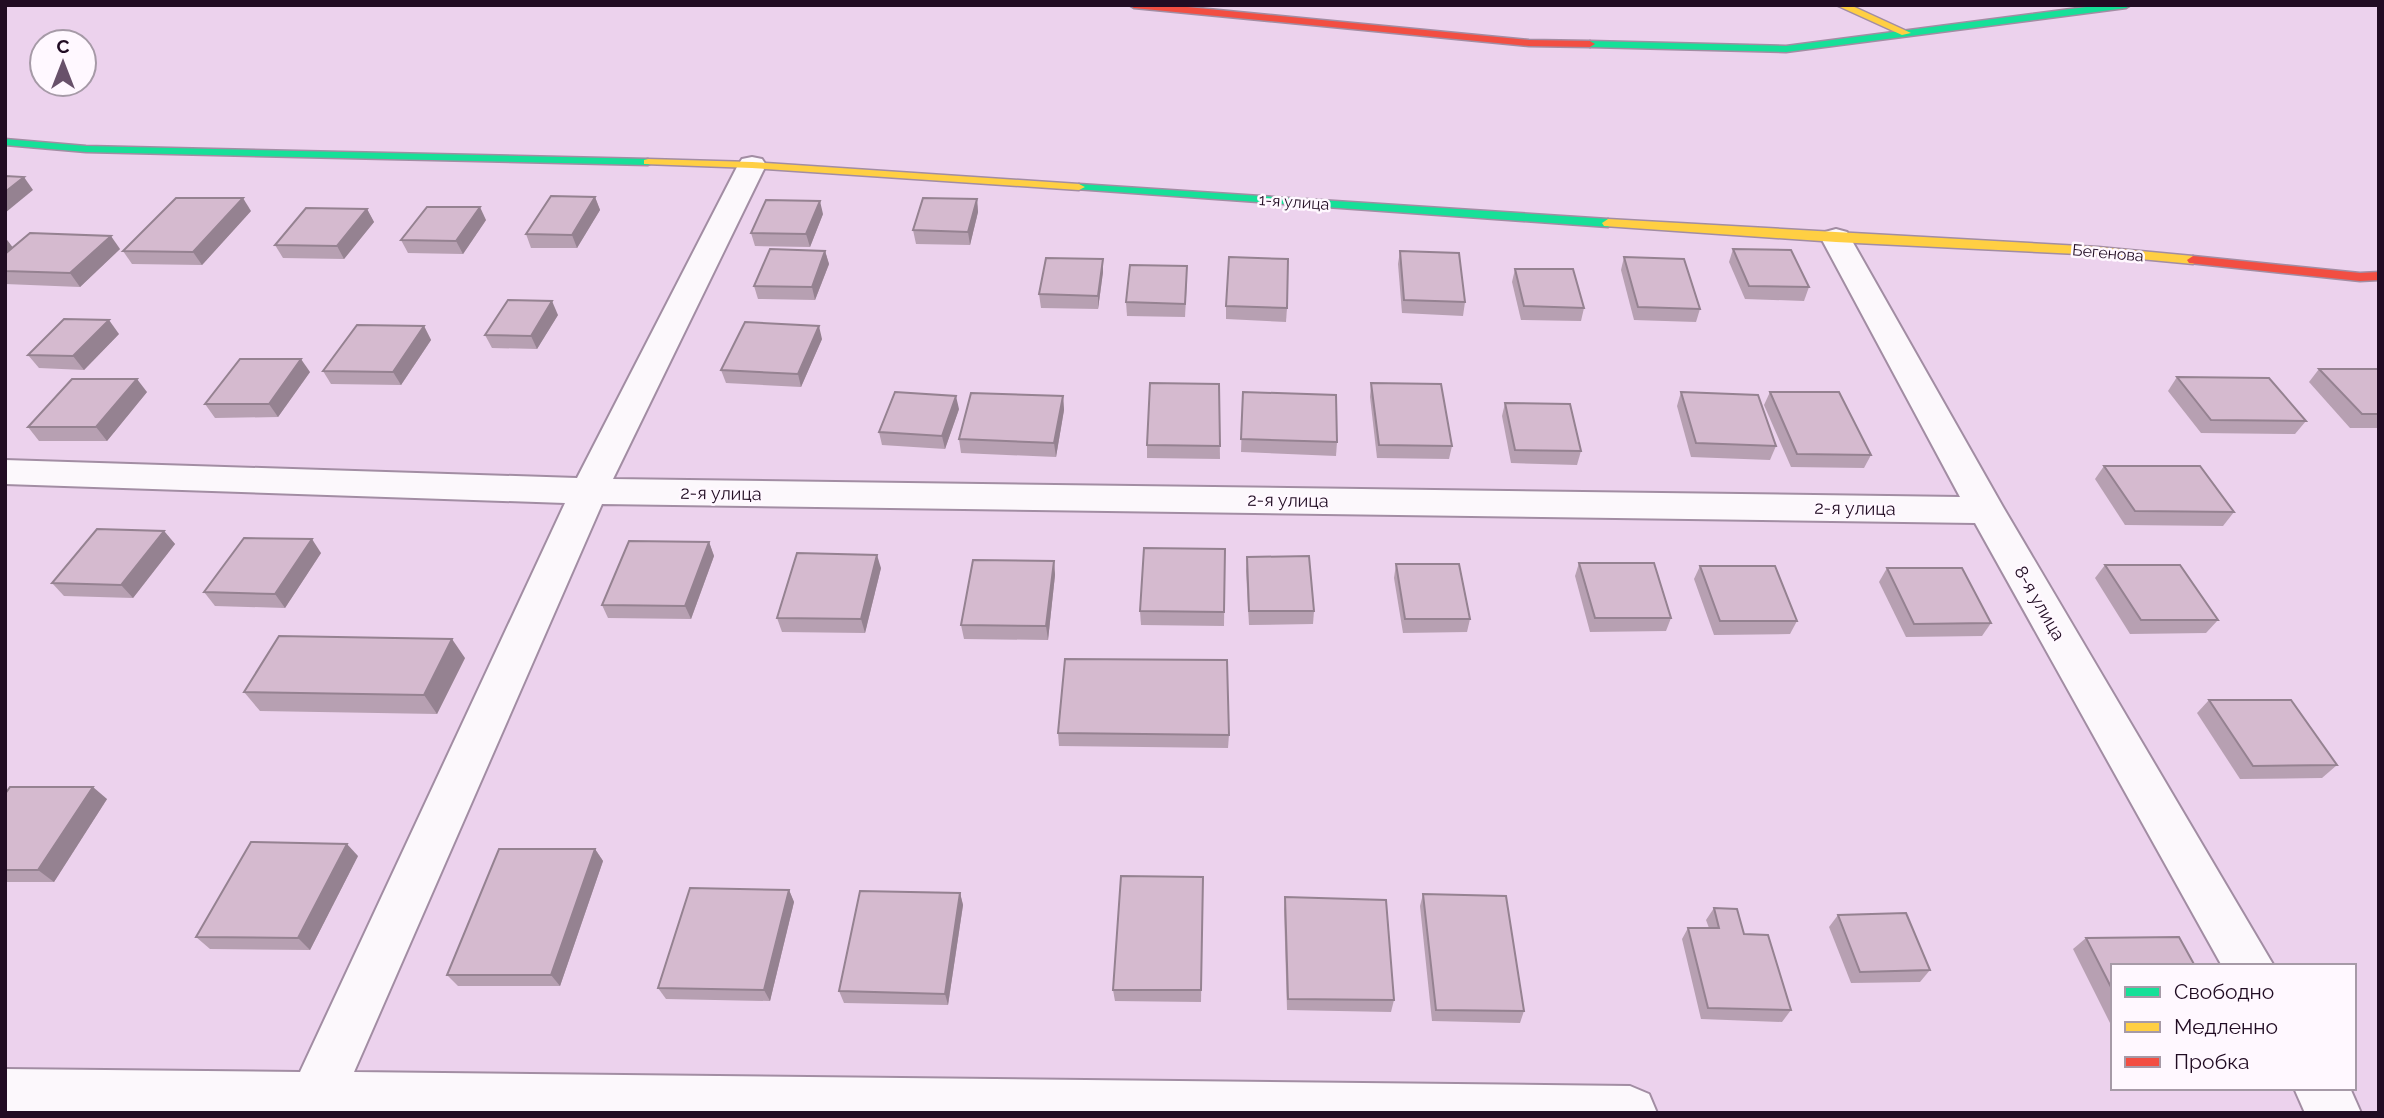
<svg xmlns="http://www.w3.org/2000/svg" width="2384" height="1118" viewBox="0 0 2384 1118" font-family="Raleway,sans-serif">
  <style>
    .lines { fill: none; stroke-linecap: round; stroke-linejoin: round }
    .street-casing { stroke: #a28da3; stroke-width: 4 }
    .fast-casing { stroke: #a28da3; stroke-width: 3 }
    .slow-casing { stroke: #a28da3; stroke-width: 3 }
    .jam-casing { stroke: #a28da3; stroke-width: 3 }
    .street { fill: #fcf8fc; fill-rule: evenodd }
    .fast { fill: #16e098; fill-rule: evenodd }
    .slow { fill: #ffcf43; fill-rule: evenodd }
    .jam { fill: #f24e42; fill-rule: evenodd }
    .wall { fill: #b7a0b2 }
    .shaded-wall { fill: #958291 }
    .building { fill: #d5bacf; stroke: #958291; stroke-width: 2 }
    .labels { text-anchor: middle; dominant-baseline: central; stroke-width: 5; stroke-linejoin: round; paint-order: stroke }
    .far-street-label { font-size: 16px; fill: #210c23; stroke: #fff8ff }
    .street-label { font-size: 18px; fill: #210c23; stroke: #fff8ff }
  </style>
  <rect width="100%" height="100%" fill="#ecd2ed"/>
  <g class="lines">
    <g class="street-casing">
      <g id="street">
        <polygon points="752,157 762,159 766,165 613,479 1960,497 1821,238 1825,232 1836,229 1847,232 2003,507 2274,966 2222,966 1975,523 602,504 354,1072 1630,1086 1649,1094 1657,1113 5,1113 5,1069 300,1072 565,503 5,484 5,460 577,478 738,165 742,159"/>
        <polygon points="2294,1088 2350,1088 2361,1113 2305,1113"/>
      </g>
    </g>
    <g class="fast-casing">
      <g id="fast">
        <polygon points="2102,5 2131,5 2126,8 1786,52 1590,47 1585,44 1590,41 1786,46"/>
        <polygon points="5,139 86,146 648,159 654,162 648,165 86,152 5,145"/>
        <polygon points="1079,184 1608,219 1614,223 1608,227 1075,189 1073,187"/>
      </g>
    </g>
    <g class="slow-casing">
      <g id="slow">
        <polygon points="1836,5 1850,5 1911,33 1902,35"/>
        <polygon points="648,159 752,162 1079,184 1085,187 1079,190 752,168 644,164 644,160"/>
        <polygon points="1608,219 2098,247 2193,256 2199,260 2193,264 2098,255 1836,242 1604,226 1602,223"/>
      </g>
    </g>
    <g class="jam-casing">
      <g id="jam">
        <polygon points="1129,5 1167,5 1529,40 1590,41 1595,44 1590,47 1529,46 1134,8"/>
        <polygon points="2193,256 2360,273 2379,272 2379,280 2360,281 2189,263 2187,260"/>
      </g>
    </g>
    <use href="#street" class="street"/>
    <use href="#fast" class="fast"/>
    <use href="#slow" class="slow"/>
    <use href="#jam" class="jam"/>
  </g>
  <g class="wall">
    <polygon points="595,197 600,210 577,248 531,248 526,234"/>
    <polygon points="977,199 978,212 970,245 916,244 913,230"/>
    <polygon points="367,209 374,222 344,259 283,258 275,245"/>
    <polygon points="251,211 202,265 132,264 123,251"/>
    <polygon points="823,214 810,247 755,246 751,233"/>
    <polygon points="486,220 463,254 408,253 401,240"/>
    <polygon points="7,240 13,248 120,249 80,287 5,284"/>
    <polygon points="1733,249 1809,287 1804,301 1745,299 1729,262"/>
    <polygon points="825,251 829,264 815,300 758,299 754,286"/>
    <polygon points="1400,251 1465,302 1463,316 1402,313 1398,264"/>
    <polygon points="1624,257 1700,309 1696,322 1634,320 1621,270"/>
    <polygon points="1103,259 1103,272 1098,309 1041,308 1039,294"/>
    <polygon points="1515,269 1584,308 1581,321 1521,320 1512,282"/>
    <polygon points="1187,280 1185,317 1127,316 1126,302"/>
    <polygon points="1226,306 1287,308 1286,322 1226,319"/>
    <polygon points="558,315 537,349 492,348 485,335"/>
    <polygon points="424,326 431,340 401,385 331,384 323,371"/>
    <polygon points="119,334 84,370 39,368 28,355"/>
    <polygon points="822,339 801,387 726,383 721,370"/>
    <polygon points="2319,369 2379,369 2379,428 2350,428 2309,382"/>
    <polygon points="310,372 278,417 215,418 205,404"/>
    <polygon points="2177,377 2306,421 2295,434 2201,433 2168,391"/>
    <polygon points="1371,383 1452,446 1449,459 1377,458 1370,397"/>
    <polygon points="1219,384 1220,459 1147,458 1147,445"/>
    <polygon points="147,392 107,441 39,441 28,427"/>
    <polygon points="1243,392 1337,442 1336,456 1241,452"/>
    <polygon points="1681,392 1776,446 1770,460 1691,457 1677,406"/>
    <polygon points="1770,392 1871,455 1864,468 1791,467 1764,405"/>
    <polygon points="1063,396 1064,410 1056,457 961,453 959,439"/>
    <polygon points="1505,403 1581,451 1577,465 1511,463 1502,416"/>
    <polygon points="959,409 945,449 882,445 879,432"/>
    <polygon points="2104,466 2234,512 2223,526 2125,525 2095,479"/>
    <polygon points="164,531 175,544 133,598 64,596 52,583"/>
    <polygon points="709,542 714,556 691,619 608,618 602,605"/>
    <polygon points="1225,549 1224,626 1141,625 1140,611"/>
    <polygon points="321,553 285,608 215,606 204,592"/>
    <polygon points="1247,557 1314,611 1313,624 1249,625 1246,571"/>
    <polygon points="1054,561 1055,575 1048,640 964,639 961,625"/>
    <polygon points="1579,563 1671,618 1666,631 1590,632 1575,576"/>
    <polygon points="1396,564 1470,619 1467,632 1403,633 1394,578"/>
    <polygon points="2105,565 2218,620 2206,633 2130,634 2095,578"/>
    <polygon points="1700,566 1797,621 1790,634 1714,635 1694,579"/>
    <polygon points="881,568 865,633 782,632 777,618"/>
    <polygon points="1887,568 1991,623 1982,636 1906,637 1879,582"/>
    <polygon points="465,658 437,714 260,711 244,692"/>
    <polygon points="2209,700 2337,765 2322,778 2240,779 2197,713"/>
    <polygon points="1058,733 1229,735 1228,748 1059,746"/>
    <polygon points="5,794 107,799 54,882 5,882"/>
    <polygon points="595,849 603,861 560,986 458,986 447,975"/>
    <polygon points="358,856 310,950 210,949 196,937"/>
    <polygon points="1203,877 1201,1002 1115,1001 1113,990"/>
    <polygon points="789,890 794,902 770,1001 666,999 658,988"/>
    <polygon points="960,893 963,905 948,1005 844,1003 839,991"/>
    <polygon points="1423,894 1524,1011 1520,1023 1432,1021 1420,906"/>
    <polygon points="1285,897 1394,1000 1391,1012 1287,1010 1284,909"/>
    <polygon points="1714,908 1744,934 1791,1010 1782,1022 1701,1019 1682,939 1688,928 1709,928 1706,920"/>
    <polygon points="1838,915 1930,970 1920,982 1851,983 1829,927"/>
    <polygon points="2086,938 2113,966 2113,1029 2073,949"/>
  </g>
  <g class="shaded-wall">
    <polygon points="24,177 33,190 5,213 5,192"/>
    <polygon points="595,197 600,210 577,248 572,235"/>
    <polygon points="243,198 251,211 202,265 193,252"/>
    <polygon points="977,199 978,212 970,245 968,232"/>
    <polygon points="820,201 823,214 810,247 806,234"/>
    <polygon points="480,207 486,220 463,254 456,241"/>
    <polygon points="367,209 374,222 344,259 337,246"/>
    <polygon points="111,236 120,249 80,287 70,273"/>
    <polygon points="7,240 17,253 5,263 5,241"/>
    <polygon points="825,251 829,264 815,300 812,287"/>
    <polygon points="1103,259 1103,272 1098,309 1098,296"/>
    <polygon points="552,301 558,315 537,349 531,336"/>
    <polygon points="109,320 119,334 84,370 73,356"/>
    <polygon points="424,326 431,340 401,385 393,372"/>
    <polygon points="819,326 822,339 801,387 798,374"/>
    <polygon points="301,359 310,372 278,417 269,404"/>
    <polygon points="137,379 147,392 107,441 96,427"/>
    <polygon points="956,396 959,409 945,449 942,436"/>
    <polygon points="1063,396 1064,410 1056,457 1054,443"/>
    <polygon points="164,531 175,544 133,598 121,585"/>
    <polygon points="312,539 321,553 285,608 275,594"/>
    <polygon points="709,542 714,556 691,619 685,606"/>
    <polygon points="877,555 881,568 865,633 861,619"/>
    <polygon points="1054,561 1055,575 1048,640 1046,626"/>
    <polygon points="452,639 465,658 437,714 424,695"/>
    <polygon points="93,787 107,799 54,882 38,870"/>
    <polygon points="347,844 358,856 310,950 298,938"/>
    <polygon points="595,849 603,861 560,986 551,975"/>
    <polygon points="789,890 794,902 770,1001 764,990"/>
    <polygon points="960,893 963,905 948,1005 945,994"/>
  </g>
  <g class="building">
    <polygon points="5,176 24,177 5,192"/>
    <polygon points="551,196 595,197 572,235 526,234"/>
    <polygon points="176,198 243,198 193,252 123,251"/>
    <polygon points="923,198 977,199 968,232 913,230"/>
    <polygon points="766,200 820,201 806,234 751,233"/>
    <polygon points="427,207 480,207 456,241 401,240"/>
    <polygon points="306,208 367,209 337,246 275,245"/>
    <polygon points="30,233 111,236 70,273 5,271 5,254"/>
    <polygon points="770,249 825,251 812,287 754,286"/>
    <polygon points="1733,249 1791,250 1809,287 1749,286"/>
    <polygon points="1400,251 1459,253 1465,302 1404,300"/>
    <polygon points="1229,257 1288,259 1287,308 1226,306"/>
    <polygon points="1624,257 1684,259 1700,309 1638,307"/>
    <polygon points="1046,258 1103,259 1098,296 1039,294"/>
    <polygon points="1130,265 1187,266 1185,304 1126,302"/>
    <polygon points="1515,269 1573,269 1584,308 1524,306"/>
    <polygon points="508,300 552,301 531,336 485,335"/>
    <polygon points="64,319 109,320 73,356 28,355"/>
    <polygon points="745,322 819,326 798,374 721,370"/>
    <polygon points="357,325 424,326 393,372 323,371"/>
    <polygon points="240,359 301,359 269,404 205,404"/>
    <polygon points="2319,369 2379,369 2379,414 2362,414"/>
    <polygon points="2177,377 2269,378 2306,421 2211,420"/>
    <polygon points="72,379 137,379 96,427 28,427"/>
    <polygon points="1150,383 1219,384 1220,446 1147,445"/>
    <polygon points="1371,383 1441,384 1452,446 1379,445"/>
    <polygon points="895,392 956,396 942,436 879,432"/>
    <polygon points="1243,392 1336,395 1337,442 1241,439"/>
    <polygon points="1681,392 1758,395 1776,446 1696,443"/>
    <polygon points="1770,392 1839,392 1871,455 1797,454"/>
    <polygon points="971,393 1063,396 1054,443 959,439"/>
    <polygon points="1505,403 1570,404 1581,451 1515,450"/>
    <polygon points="2104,466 2200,466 2234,512 2135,511"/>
    <polygon points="97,529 164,531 121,585 52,583"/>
    <polygon points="244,538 312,539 275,594 204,592"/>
    <polygon points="629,541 709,542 685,606 602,605"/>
    <polygon points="1144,548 1225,549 1224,612 1140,611"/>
    <polygon points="797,553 877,555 861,619 777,618"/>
    <polygon points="1309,556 1314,611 1249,611 1247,557"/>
    <polygon points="973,560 1054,561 1046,626 961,625"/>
    <polygon points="1579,563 1654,563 1671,618 1595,618"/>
    <polygon points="1396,564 1459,564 1470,619 1405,619"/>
    <polygon points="2105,565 2180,565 2218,620 2141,620"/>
    <polygon points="1700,566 1775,566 1797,621 1720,621"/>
    <polygon points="1887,568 1962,568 1991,623 1914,624"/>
    <polygon points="279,636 452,639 424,695 244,692"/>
    <polygon points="1065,659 1227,660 1229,735 1058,733"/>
    <polygon points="2209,700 2291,700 2337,765 2253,766"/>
    <polygon points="10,787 93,787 38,870 5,870 5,794"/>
    <polygon points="251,842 347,844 298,938 196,937"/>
    <polygon points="499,849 595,849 551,975 447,975"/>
    <polygon points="1121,876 1203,877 1201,990 1113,990"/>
    <polygon points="690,888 789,890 764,990 658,988"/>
    <polygon points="860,891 960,893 945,994 839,991"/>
    <polygon points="1423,894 1506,896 1524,1011 1436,1010"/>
    <polygon points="1285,897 1386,900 1394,1000 1288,999"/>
    <polygon points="1714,908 1737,909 1744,934 1768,935 1791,1010 1708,1008 1688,928 1719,928"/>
    <polygon points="1906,913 1930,970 1860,972 1838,915"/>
    <polygon points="2179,937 2195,966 2113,966 2113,991 2086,938"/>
  </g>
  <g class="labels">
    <g class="far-street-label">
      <text transform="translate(1294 202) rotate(4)">1-я улица</text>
      <text transform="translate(2108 253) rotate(5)">Бегенова</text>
    </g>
    <g class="street-label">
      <text transform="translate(721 493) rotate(1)">2-я улица</text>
      <text transform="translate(1288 500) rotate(1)">2-я улица</text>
      <text transform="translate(1855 508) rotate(1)">2-я улица</text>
      <text transform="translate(2040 603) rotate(60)">8-я улица</text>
    </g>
  </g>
  <rect width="2384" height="1118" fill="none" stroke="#210c23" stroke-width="14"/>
  <rect x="2111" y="964" width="245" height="126" fill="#fff8ff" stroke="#a69aa7" stroke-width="2"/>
  <rect x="2125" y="987" width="35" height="10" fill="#16e098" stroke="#a69aa7" stroke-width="2"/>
  <text x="2174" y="999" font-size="21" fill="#210c23">Свободно</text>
  <rect x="2125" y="1022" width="35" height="10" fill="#ffcf43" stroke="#a69aa7" stroke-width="2"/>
  <text x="2174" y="1034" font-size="21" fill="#210c23">Медленно</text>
  <rect x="2125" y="1057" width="35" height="10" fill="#f24e42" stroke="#a69aa7" stroke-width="2"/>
  <text x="2174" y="1069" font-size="21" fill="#210c23">Пробка</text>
  <g transform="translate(63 63)"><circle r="33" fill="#fff8ff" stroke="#a69aa7" stroke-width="2"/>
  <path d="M0-5L12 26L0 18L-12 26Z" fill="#68516a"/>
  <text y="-10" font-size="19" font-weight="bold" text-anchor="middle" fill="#210c23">С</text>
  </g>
</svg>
